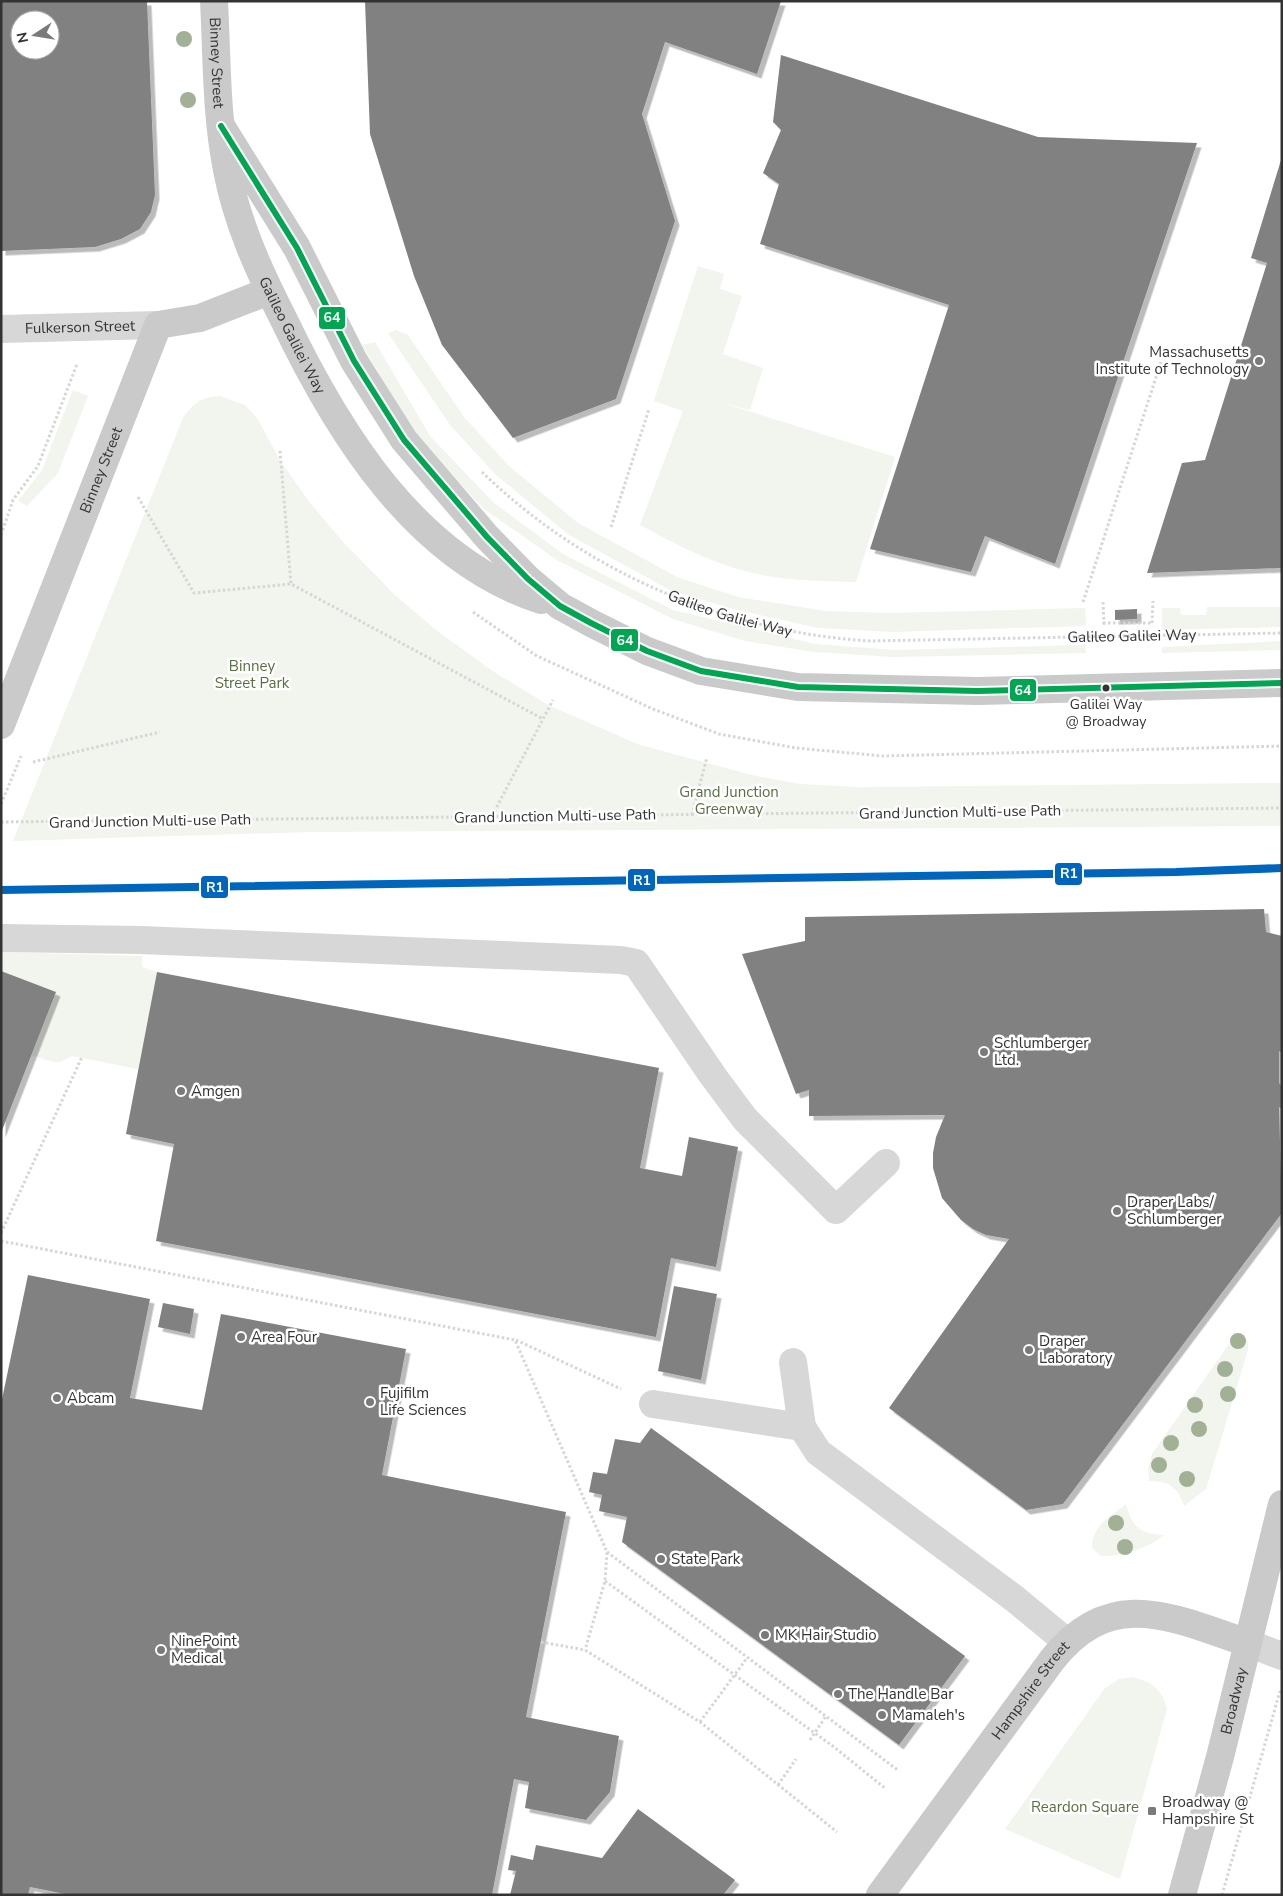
<svg xmlns="http://www.w3.org/2000/svg" width="1283" height="1896" viewBox="0 0 1283 1896" font-family="'Nunito Sans',sans-serif">
  <style>
    .green { fill: #f1f5ed }
    .building { fill: #818181; fill-rule: evenodd; filter: url(#shadow) }
    .lines { fill: none; stroke-linecap: round; stroke-linejoin: round }
    .path { stroke: #d6d6d6; stroke-width: 3; stroke-dasharray: 2.5 2.5; stroke-linecap: butt }
    .minor { stroke: #d7d7d7; stroke-width: 28 }
    .major { stroke: #cacaca; stroke-width: 28 }
    .bus-1-casing { stroke: #fff; stroke-width: 10 }
    .bus-1 { stroke: #00a651; stroke-width: 6 }
    .rail-1-casing { stroke: #fff; stroke-width: 11 }
    .rail-1 { stroke: #0065bd; stroke-width: 8 }
    .tree { fill: #a2b095 }
    .poi-dot { fill: #7a7a7a; stroke: #fff; stroke-width: 2 }
    .bus-dot { fill: #333; stroke: #fff; stroke-width: 2 }
    .labels { text-anchor: middle; dominant-baseline: central; stroke-width: 5; stroke-linejoin: round; paint-order: stroke }
    .bus-label { font-size: 14px; fill: #333; stroke: #fff }
    .street-label { font-size: 15px; fill: #333; stroke: #fff }
    .poi-label { font-size: 15px; fill: #333; stroke: #fff; text-anchor: start }
    .park-label { font-size: 15px; fill: #56703f; stroke: #fff }
    .line-badge { stroke: #fff; stroke-width: 2 }
    .badge-label { font-size: 14px; text-anchor: middle; font-weight: bold; fill: #fff }
  </style>
  <defs>
    <filter id="shadow"><feDropShadow dx="4.5" dy="4.5" stdDeviation="0" flood-color="#0004"/></filter>
  </defs>
  <rect width="100%" height="100%" fill="#fff"/>
  <g class="green">
    <path d="M698,266L724,274L720,289L742,296L723,354L763,368L750,410L720,402L895,457L856,582C820,581 784,581 749,572C711,563 674,543 640,525L683,411L654,401Z"/>
    <polygon points="396,330 408,335 464,417 509,466 578,523 677,577 738,597 826,611 889,613 1085,608 1086,626 892,632 818,628 733,609 670,590 569,535 496,475 450,425 388,333"/>
    <polygon points="375,342 430,436 494,503 563,554 673,610 815,644 895,650 1085,645 1086,653 893,657 814,652 745,641 673,619 557,560 484,509 419,440 362,345"/>
    <polygon points="73,390 88,396 58,473 27,506 18,501 42,470"/>
    <path d="M220,396L245,405L257,418L281,462L311,504L344,543L395,595L436,630L494,672L550,706L640,745L756,776L800,784L856,787L1282,783V826L309,832L13,841L183,418C193,403 202,397 220,396Z"/>
    <polygon points="1207,607 1282,607 1282,627 1162,630 1162,608 1180,608 1181,615 1206,615"/>
    <polygon points="1282,641 1282,650 1162,653 1162,647"/>
    <polygon points="1,952 142,956 142,967 157,972 138,1069 72,1056 60,1062 53,1062 31,1055 56,992 1,971"/>
    <path d="M1242,1336L1248,1341V1350L1206,1489L1184,1506C1178,1487 1169,1481 1149,1481L1148,1470L1152,1454L1234,1337Z"/>
    <path d="M1126,1504C1132,1527 1140,1534 1164,1535C1146,1549 1125,1556 1101,1556L1092,1548C1092,1525 1110,1517 1126,1504Z"/>
    <path d="M1132,1677C1152,1682 1162,1689 1167,1709L1120,1879L1005,1829L1105,1688L1119,1679Z"/>
  </g>
  <g class="building">
    <path d="M1,1H147L155,195L151,212L140,229L121,239L95,247L1,251ZM20,20H50V50H20Z"/>
    <polygon points="365,1 781,1 757,74 665,42 642,114 675,221 616,399 513,438 442,345 414,276 370,134"/>
    <polygon points="781,55 1038,137 1197,143 1055,564 985,536 971,572 870,549 949,305 760,244 779,184 763,173 781,130 773,122"/>
    <polygon points="1281,160 1282,568 1147,573 1182,463 1205,460 1267,263 1251,258"/>
    <polygon points="1137,609 1137,619 1115,620 1115,610"/>
    <polygon points="1264,909 1266,932 1282,936 1282,1053 1279,1051 1279,1083 1282,1086 1282,1109 1279,1107 1282,1213 1063,1504 1026,1510 889,1408 1009,1239 986,1235 973,1229 961,1220 942,1198 933,1168 933,1153 936,1137 945,1115 809,1116 809,1090 796,1094 742,954 805,941 805,917"/>
    <polygon points="1,971 56,992 1,1133"/>
    <polygon points="157,972 659,1068 640,1168 682,1176 689,1137 738,1147 716,1267 671,1258 656,1337 156,1241 174,1144 126,1134"/>
    <polygon points="28,1275 150,1299 130,1398 202,1410 221,1314 406,1349 382,1475 566,1512 526,1717 619,1736 610,1792 586,1820 525,1808 529,1782 514,1779 492,1895 70,1895 30,1887 28,1895 1,1895 1,1404"/>
    <polygon points="674,1286 717,1294 701,1380 658,1371"/>
    <polygon points="163,1303 194,1309 190,1334 158,1327"/>
    <polygon points="651,1428 965,1656 899,1745 622,1542 627,1517 599,1511 602,1495 589,1492 593,1472 607,1474 615,1439 640,1443"/>
    <polygon points="638,1809 735,1880 723,1895 510,1895 516,1871 508,1870 511,1855 533,1860 536,1845 602,1858"/>
  </g>
  <g class="lines">
    <g class="path">
      <polyline points="280,451 291,584"/>
      <path id="s1" d="M482,472C586,573 725,632 870,641L1282,633"/>
      <polyline points="138,497 194,593 291,584 543,719"/>
      <polyline points="611,527 649,409"/>
      <polyline points="1,535 13,500 38,466 77,364"/>
      <polyline points="1083,602 1161,362"/>
      <polyline points="1103,602 1104,626"/>
      <polyline points="473,612 537,656 653,709 719,734 796,748 883,756 1282,746"/>
      <polyline points="1103,623 1152,623"/>
      <polyline points="1152,623 1153,601"/>
      <polyline points="33,762 160,732"/>
      <polyline points="1,804 21,756"/>
      <polyline points="692,815 707,757"/>
      <polyline points="492,816 553,700"/>
      <polyline points="1,822 1282,808"/>
      <polyline points="1,1233 82,1057"/>
      <polyline points="1,1241 515,1340 607,1552 605,1581 585,1650"/>
      <polyline points="516,1340 621,1389"/>
      <polyline points="607,1552 899,1771"/>
      <polyline points="605,1581 834,1747 886,1789"/>
      <polyline points="541,1642 585,1650 700,1722 837,1832"/>
      <polyline points="700,1722 747,1658"/>
      <polyline points="810,1740 826,1716"/>
      <polyline points="778,1785 796,1759"/>
      <polyline points="1222,1895 1280,1691"/>
    </g>
    <g class="minor">
      <path id="s2" d="M1,329L158,325"/>
      <polyline points="1,938 140,940 621,960 636,963 713,1076 745,1119 836,1210 886,1163"/>
      <polyline points="793,1362 802,1427 818,1452 1015,1599 1067,1642"/>
      <polyline points="653,1404 802,1427"/>
      <polyline points="1248,1643 1282,1656"/>
    </g>
    <g class="major">
      <path id="s3" d="M214,1C217,57 216,115 227,170C237,223 259,271 283,318C337,431 415,559 541,600"/>
      <polyline points="221,126 297,248 354,361 404,440 487,537 528,579 560,606 591,623 647,651 701,671 798,687 978,691 1282,683"/>
      <path id="s4" d="M1,725L158,325L200,318L269,291"/>
      <path id="s5" d="M880,1895L1052,1660C1111,1585 1173,1618 1248,1643"/>
      <path id="s6" d="M1182,1895L1220,1757L1282,1504"/>
    </g>
    <g class="bus-1-casing">
      <polyline id="bus-1" points="221,126 297,248 354,361 404,440 487,537 528,579 560,606 591,623 647,651 701,671 798,687 978,691 1282,683"/>
    </g>
    <use href="#bus-1" class="bus-1"/>
    <g class="rail-1-casing">
      <polyline id="rail-1" points="1,890 1176,872 1282,868"/>
    </g>
    <use href="#rail-1" class="rail-1"/>
  </g>
  <g class="tree">
    <circle cx="184" cy="39" r="8"/>
    <circle cx="188" cy="100" r="8"/>
    <circle cx="1238" cy="1341" r="8"/>
    <circle cx="1225" cy="1369" r="8"/>
    <circle cx="1228" cy="1394" r="8"/>
    <circle cx="1195" cy="1405" r="8"/>
    <circle cx="1199" cy="1429" r="8"/>
    <circle cx="1171" cy="1443" r="8"/>
    <circle cx="1159" cy="1465" r="8"/>
    <circle cx="1187" cy="1479" r="8"/>
    <circle cx="1116" cy="1523" r="8"/>
    <circle cx="1125" cy="1547" r="8"/>
  </g>
  <g class="poi-dot">
    <circle cx="1259" cy="361" r="5"/>
    <circle cx="984" cy="1052" r="5"/>
    <circle cx="181" cy="1091" r="5"/>
    <circle cx="1117" cy="1211" r="5"/>
    <circle cx="241" cy="1337" r="5"/>
    <circle cx="1029" cy="1350" r="5"/>
    <circle cx="57" cy="1398" r="5"/>
    <circle cx="370" cy="1402" r="5"/>
    <circle cx="661" cy="1559" r="5"/>
    <circle cx="765" cy="1635" r="5"/>
    <circle cx="161" cy="1650" r="5"/>
    <circle cx="838" cy="1694" r="5"/>
    <circle cx="882" cy="1715" r="5"/>
    <rect x="1147" y="1806" width="10" height="10" rx="2.5"/>
  </g>
  <circle class="bus-dot" cx="1106" cy="688" r="4.5"/>
  <g class="labels">
    <g class="bus-label">
      <text x="1106" y="704">Galilei Way<tspan x="1106" dy="17">@ Broadway</tspan></text>
    </g>
    <g class="street-label">
      <text stroke="none"><textPath href="#s3" startOffset="62">Binney Street</textPath></text>
      <text stroke="none"><textPath href="#s2" startOffset="79">Fulkerson Street</textPath></text>
      <text stroke="none"><textPath href="#s3" startOffset="348">Galileo Galilei Way</textPath></text>
      <text stroke="none"><textPath href="#s4" startOffset="274">Binney Street</textPath></text>
      <text stroke="none"><textPath href="#s1" startOffset="289">Galileo Galilei Way</textPath></text>
      <text stroke="none"><textPath href="#s1" startOffset="694">Galileo Galilei Way</textPath></text>
      <text transform="translate(960 812) rotate(-1)">Grand Junction Multi-use Path</text>
      <text transform="translate(555 816) rotate(-1)">Grand Junction Multi-use Path</text>
      <text transform="translate(150 821) rotate(-1)">Grand Junction Multi-use Path</text>
      <text stroke="none"><textPath href="#s5" startOffset="254">Hampshire Street</textPath></text>
      <text stroke="none"><textPath href="#s6" startOffset="201">Broadway</textPath></text>
    </g>
    <g class="poi-label">
      <text x="1249" y="352" text-anchor="end">Massachusetts<tspan x="1249" dy="17">Institute of Technology</tspan></text>
      <text x="994" y="1043">Schlumberger<tspan x="994" dy="17">Ltd.</tspan></text>
      <text x="191" y="1091">Amgen</text>
      <text x="1127" y="1202">Draper Labs/<tspan x="1127" dy="17">Schlumberger</tspan></text>
      <text x="251" y="1337">Area Four</text>
      <text x="1039" y="1341">Draper<tspan x="1039" dy="17">Laboratory</tspan></text>
      <text x="380" y="1393">Fujifilm<tspan x="380" dy="17">Life Sciences</tspan></text>
      <text x="67" y="1398">Abcam</text>
      <text x="671" y="1559">State Park</text>
      <text x="775" y="1635">MK Hair Studio</text>
      <text x="171" y="1641">NinePoint<tspan x="171" dy="17">Medical</tspan></text>
      <text x="848" y="1694">The Handle Bar</text>
      <text x="892" y="1715">Mamaleh's</text>
      <text x="1162" y="1802">Broadway @<tspan x="1162" dy="17">Hampshire St</tspan></text>
    </g>
    <g class="park-label">
      <text x="252" y="666">Binney<tspan x="252" dy="17">Street Park</tspan></text>
      <text x="729" y="792">Grand Junction<tspan x="729" dy="17">Greenway</tspan></text>
      <text x="1085" y="1807">Reardon Square</text>
    </g>
  </g>
  <g class="line-badge">
    <rect x="318" y="306" width="28" height="24" rx="5" fill="#00a651"/>
    <rect x="610" y="628" width="29" height="24" rx="5" fill="#00a651"/>
    <rect x="1009" y="678" width="28" height="24" rx="5" fill="#00a651"/>
    <rect x="1054" y="862" width="29" height="24" rx="5" fill="#0065bd"/>
    <rect x="627" y="868" width="29" height="24" rx="5" fill="#0065bd"/>
    <rect x="200" y="875" width="29" height="24" rx="5" fill="#0065bd"/>
  </g>
  <g class="badge-label">
    <text x="332" y="322">64</text>
    <text x="625" y="645">64</text>
    <text x="1023" y="695">64</text>
    <text x="1069" y="878">R1</text>
    <text x="642" y="885">R1</text>
    <text x="215" y="892">R1</text>
  </g>
  <rect width="1283" height="1896" fill="none" stroke="#333333" stroke-width="5"/>
  <g transform="translate(35 35) rotate(258)"><circle r="24" fill="#ffffff" stroke="#adadad"/>
  <path d="M0-4L9 19L0 12L-9 19Z" fill="#7a7a7a"/>
  <text y="-8" font-size="14" font-weight="bold" text-anchor="middle" fill="#333333">N</text>
  </g>
</svg>
